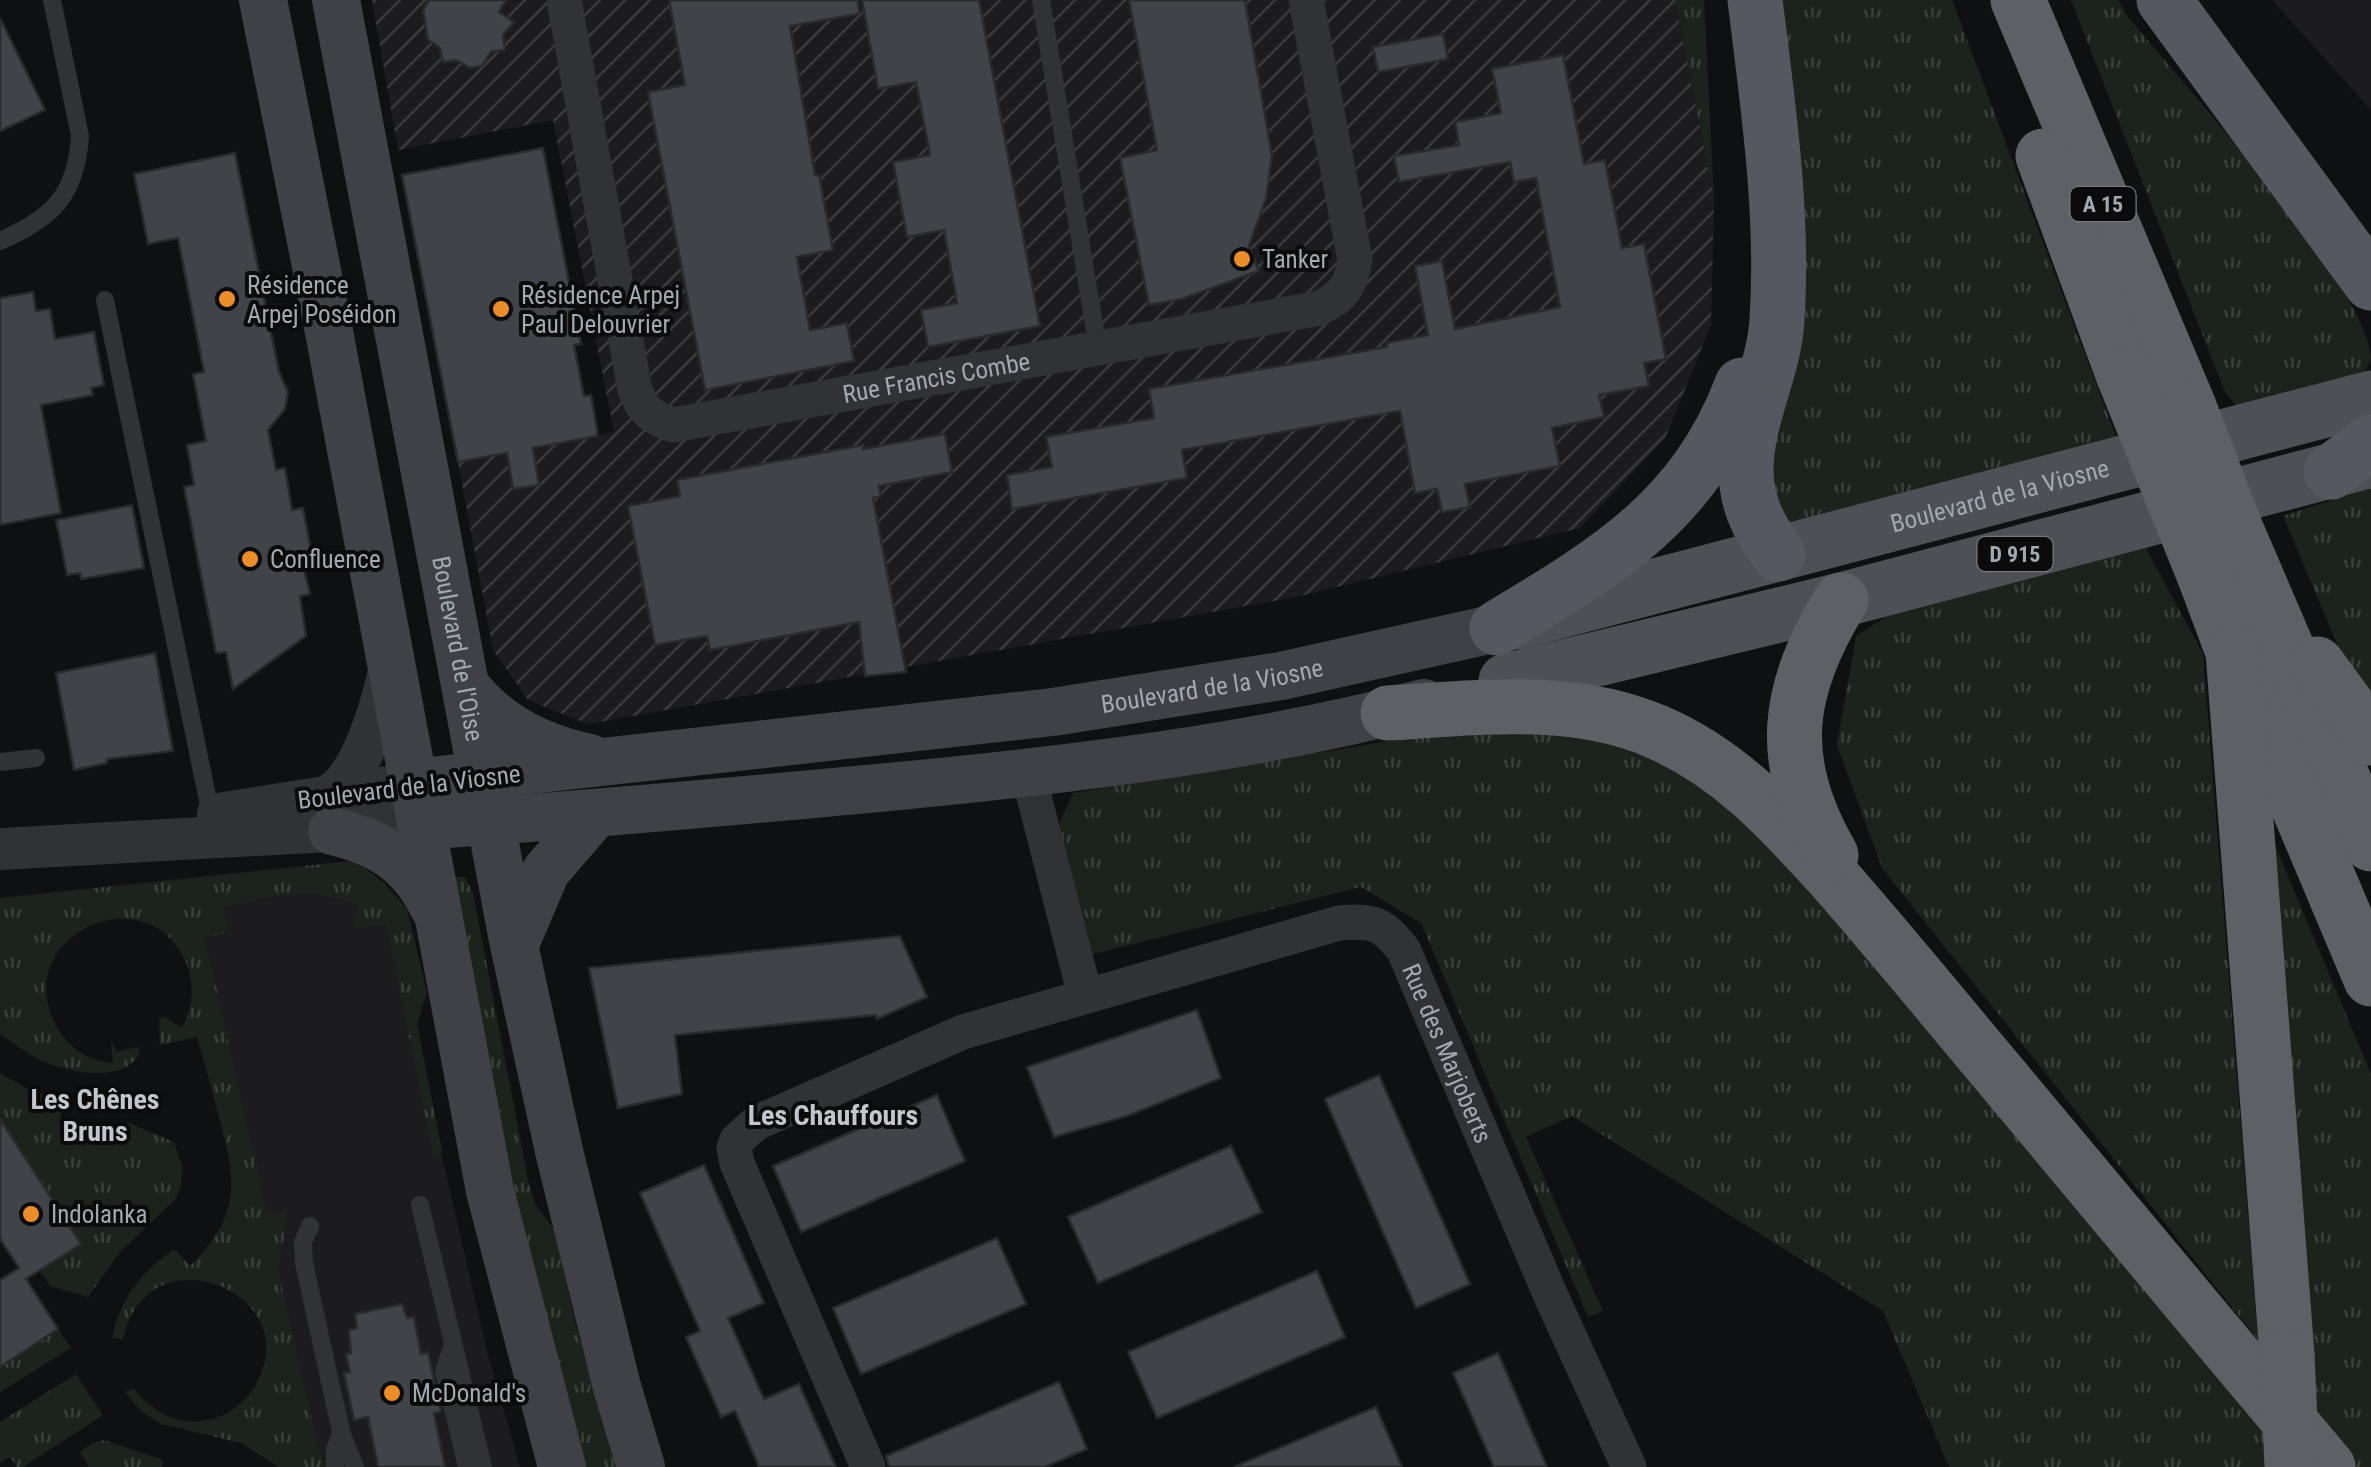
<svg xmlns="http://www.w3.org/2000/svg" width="2371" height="1467" viewBox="0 0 2371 1467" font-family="'Roboto Condensed',sans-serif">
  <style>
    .built { fill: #1c1c1e }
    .industrial { fill: url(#industrial-furrows) }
    .grass { fill: url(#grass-tufts) }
    .building { fill: #404347; stroke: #292a2d; stroke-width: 2.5 }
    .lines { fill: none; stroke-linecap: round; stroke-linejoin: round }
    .service { stroke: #313236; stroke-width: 18 }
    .minor { stroke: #313236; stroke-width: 35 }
    .tertiary { stroke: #313236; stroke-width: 42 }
    .secondary { stroke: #3f4146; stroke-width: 48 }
    .primary { stroke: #4d5055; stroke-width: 55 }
    .trunk { stroke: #55585e; stroke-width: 55 }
    .motorway { stroke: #5d6166; stroke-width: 55 }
    .motorway-bridge { stroke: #5d6166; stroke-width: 55 }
    .poi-dot { fill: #ec8d2c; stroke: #0b0b0c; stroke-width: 4 }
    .labels { text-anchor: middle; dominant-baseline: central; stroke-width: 8; stroke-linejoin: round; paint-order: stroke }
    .shield { fill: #0b0b0c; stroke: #747a80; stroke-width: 2.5 }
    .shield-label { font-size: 22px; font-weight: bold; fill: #a1a9b1 }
    .poi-label { font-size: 25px; fill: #a1a9b1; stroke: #0b0b0c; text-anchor: start }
    .street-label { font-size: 25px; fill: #a1a9b1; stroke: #0b0b0c }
    .neighbourhood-label { font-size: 28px; font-weight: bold; fill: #c2c7ce; stroke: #0b0b0c }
  </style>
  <defs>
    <pattern id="industrial-furrows" width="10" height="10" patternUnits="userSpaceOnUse" patternTransform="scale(2.5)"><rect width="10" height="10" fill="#1c1c1e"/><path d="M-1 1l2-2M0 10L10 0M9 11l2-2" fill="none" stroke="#3a3a3c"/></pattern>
    <pattern id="grass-tufts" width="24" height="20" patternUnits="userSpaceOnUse" patternTransform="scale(2.5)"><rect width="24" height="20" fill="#1c231c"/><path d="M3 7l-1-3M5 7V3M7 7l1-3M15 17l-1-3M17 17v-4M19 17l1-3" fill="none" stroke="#3a403b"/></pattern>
  </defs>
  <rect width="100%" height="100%" fill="#0f1011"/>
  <g class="built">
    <polygon points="2272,0 2371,0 2371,110"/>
    <polygon points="298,870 395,905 444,1165 488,1355 520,1467 313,1467 184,882"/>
  </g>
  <polygon class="industrial" points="372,0 1675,0 1714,199 1711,325 1665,439 1580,528 1296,597 588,724 528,700 493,650 458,462 614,432 553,120 398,150"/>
  <g class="grass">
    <polygon points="1675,0 1704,0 1714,199"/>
    <polygon points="1779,0 1952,0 2121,450 1782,535 1766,517"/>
    <path d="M2071,0H2118L2128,17C2179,79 2371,291 2371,360L2365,371L2242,414L2225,392Z"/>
    <polygon points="2371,487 2371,713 2361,700 2283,516"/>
    <polygon points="2144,544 2203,654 2258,1340 1882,868 1837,745 1856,636 1909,602"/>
    <polygon points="1580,727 1729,788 2265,1421 2271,1467 1949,1467 1883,1311 1572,1116 1526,1137 1603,1311 1588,1317 1421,923 1361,887 1090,955 1059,824 1073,793 1438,733"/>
    <polygon points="2272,838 2371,1074 2371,1467 2351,1467 2315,1419"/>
    <path d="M351,861L361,865L384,883L407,909L427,992L417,1025L442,1151L434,1159L386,924L352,929L359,905C308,886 274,896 223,907L229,932L205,938L267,1213L286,1210C289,1233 278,1251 279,1274L323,1467H279L241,1443L161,1424L142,1412L125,1392L134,1389C153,1412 177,1426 208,1420C229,1416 246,1402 256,1384C308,1291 146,1228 123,1339L112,1338C120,1298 142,1272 174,1249L190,1266C239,1218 238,1184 220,1121C213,1093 205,1065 197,1037L160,1045L159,1019L163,1016L182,1028C193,1008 195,984 186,962C147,874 13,934 54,1022C64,1045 88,1062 113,1063L111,1039L116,1052L138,1047L140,1052C126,1085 66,1072 40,1060C26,1053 13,1043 0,1034V898Z"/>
    <polygon points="455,877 465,877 473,893 529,1184 536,1206 554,1229 575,1322 617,1467 577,1467 523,1249"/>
    <polygon points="0,1073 29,1090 65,1102 59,1123 120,1143 127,1122 174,1142 182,1166 181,1186 175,1200 121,1251 88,1297 51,1286 39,1271 81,1244 0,1119"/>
    <polygon points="58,1329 71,1348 0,1392 0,1367"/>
    <polygon points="76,1374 103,1415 23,1467 17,1467 10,1457 0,1463 0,1422"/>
    <polygon points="104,1440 163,1460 162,1467 89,1467 80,1452 93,1443"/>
  </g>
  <g class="building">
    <polygon points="429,0 506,0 499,12 514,22 503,35 505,50 491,52 482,66 470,68 456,60 443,62 440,48 428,40 423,10"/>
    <polygon points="669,0 858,0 859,14 790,26 815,175 819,175 833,250 797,257 810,330 847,323 854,361 705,390 648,92 685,85"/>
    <polygon points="862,0 979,0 1040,326 928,347 921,310 957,303 944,230 907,237 893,162 930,155 916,82 878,89"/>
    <polygon points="1129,0 1245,0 1272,156 1266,199 1249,246 1259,271 1182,299 1149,305 1120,158 1157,150"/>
    <polygon points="0,18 45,110 0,131"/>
    <polygon points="1443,34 1448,59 1378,72 1373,47"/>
    <polygon points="1563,55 1584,164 1605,160 1622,248 1644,244 1666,359 1644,363 1649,386 1599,395 1604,417 1552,428 1560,466 1465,484 1470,507 1442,512 1437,489 1415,493 1400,411 1182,450 1187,478 1012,509 1007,475 1052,467 1046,437 1154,418 1149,389 1387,347 1386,343 1428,335 1415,266 1442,261 1455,329 1560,307 1536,178 1514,182 1510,162 1399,182 1394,156 1459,145 1455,122 1501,113 1492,69"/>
    <polygon points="543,148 581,344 574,345 584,396 591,395 598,436 533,448 539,485 513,489 507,453 458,462 402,175"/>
    <polygon points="235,153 279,372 288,392 285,409 268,430 276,470 285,468 292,510 303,508 311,551 300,553 310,594 300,596 306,636 233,689 226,652 216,653 184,487 194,485 187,445 206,441 193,374 204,372 178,238 148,244 134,174"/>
    <polygon points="33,292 36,311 50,309 55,339 94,332 104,385 91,388 93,395 41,405 61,513 0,525 0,298"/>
    <polygon points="945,434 952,472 879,486 881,496 873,498 906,672 865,676 859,622 710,650 707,636 655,645 628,506 680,496 677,480 863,445 863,449"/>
    <polygon points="132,505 144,568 81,579 80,573 67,575 56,520"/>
    <polygon points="155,653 173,751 107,759 107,763 74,770 56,673"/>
    <polygon points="900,936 927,997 877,1019 876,1015 675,1035 682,1094 618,1108 589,968"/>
    <polygon points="1197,1010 1221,1078 1127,1116 1054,1137 1027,1067"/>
    <polygon points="1379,1075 1470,1284 1416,1308 1325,1099"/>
    <polygon points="937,1095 965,1161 801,1232 773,1166"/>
    <polygon points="0,1119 81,1244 26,1279 58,1329 0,1367 0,1280 19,1268 0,1239"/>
    <polygon points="1231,1146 1262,1212 1098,1283 1068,1217"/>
    <polygon points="704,1165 764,1303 728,1318 764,1399 799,1384 836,1467 759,1467 735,1411 721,1417 686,1337 700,1331 640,1193"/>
    <polygon points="997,1238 1026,1304 861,1374 833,1308"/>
    <polygon points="1317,1271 1345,1337 1157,1418 1128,1352"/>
    <polygon points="402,1304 407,1318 414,1317 421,1354 428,1352 441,1412 434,1413 445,1467 378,1467 368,1417 354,1420 344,1373 350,1372 346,1354 351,1353 349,1330 357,1328 355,1314"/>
    <polygon points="1498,1353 1547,1467 1494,1467 1453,1373"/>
    <polygon points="1059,1382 1087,1449 1045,1467 889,1467 886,1456"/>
    <polygon points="1376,1407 1402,1467 1234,1467"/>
  </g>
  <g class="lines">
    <g class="service">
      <polyline points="1041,0 1098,349"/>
      <path d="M0,241C53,218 76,195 80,136L52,0"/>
      <polyline points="105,300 211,815"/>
      <polyline points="0,762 36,758"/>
      <polyline points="420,1205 483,1467"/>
      <polyline points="310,1226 303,1242 304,1263 341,1432 355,1467"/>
      <polyline points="453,1344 444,1371 467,1467"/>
      <polyline points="335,1467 335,1450 341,1432"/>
    </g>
    <g class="minor">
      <path id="s1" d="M564,0L635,390C643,411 652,418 673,425L1320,308C1343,297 1351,285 1355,260L1306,0"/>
      <polyline points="1028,773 1085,995"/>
      <path id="s2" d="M868,1467L737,1163L734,1148L737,1140L756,1123L963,1032L1339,923C1373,920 1383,923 1404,951L1550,1294L1629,1467"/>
    </g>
    <g class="tertiary">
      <path d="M330,795C364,774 383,700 391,662"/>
      <polyline points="218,814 413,783"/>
      <polyline points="0,849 421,826"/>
    </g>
    <g class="secondary">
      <polyline points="263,0 327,321 490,1191 562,1467"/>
      <path id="s3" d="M336,0L514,945L559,1151L617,1387L641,1467"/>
      <path d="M466,686C497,727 541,748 590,758"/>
      <path id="s4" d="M413,783L1053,712L1281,676L1497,628"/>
      <path d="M421,826C581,815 740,801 899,786C1074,769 1253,748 1424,703"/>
      <path d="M332,831C379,842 411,861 433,906"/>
      <polyline points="515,944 546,871 596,813"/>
    </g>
    <g class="primary">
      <path id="s5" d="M1518,622L2371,398"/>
      <polyline points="1506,681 1841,600 2371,460"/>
    </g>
    <g class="trunk">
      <path d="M1755,0C1768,106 1784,213 1777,320C1774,371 1746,418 1746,470C1746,503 1759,528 1778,554"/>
      <polyline points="2164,0 2371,283"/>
      <polyline points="2331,472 2371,442"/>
      <path d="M1497,628C1607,562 1694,511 1742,385"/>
    </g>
    <g class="motorway">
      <polyline points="2018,0 2189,407"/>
      <polyline points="2043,156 2123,374"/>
      <polyline points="2235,527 2371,844"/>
      <polyline points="2205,577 2233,652 2371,979"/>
      <polyline points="2233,652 2287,1355"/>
      <polyline points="2317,664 2371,738"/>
      <path d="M1388,713C1477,708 1573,695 1657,732C1729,763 1779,818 1831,875C1881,932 1929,990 1978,1049C2094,1188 2211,1328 2328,1467"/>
      <path d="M1831,855C1776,760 1786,690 1841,600"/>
    </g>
    <g class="motorway-bridge">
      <polyline points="2123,374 2205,577"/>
      <polyline points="2189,407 2235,527"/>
      <polyline points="2287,1355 2292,1467"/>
    </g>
  </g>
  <g class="poi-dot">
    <circle cx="1242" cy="259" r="10"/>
    <circle cx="227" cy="299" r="10"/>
    <circle cx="501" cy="309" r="10"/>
    <circle cx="250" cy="559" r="10"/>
    <circle cx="31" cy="1214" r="10"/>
    <circle cx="392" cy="1393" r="10"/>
  </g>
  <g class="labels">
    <g class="shield">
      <rect x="2070.5" y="187" width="65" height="34" rx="8"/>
      <rect x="1977.5" y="537" width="75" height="34" rx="8"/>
    </g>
    <g class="shield-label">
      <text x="2103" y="204">A 15</text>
      <text x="2015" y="554">D 915</text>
    </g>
    <g class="poi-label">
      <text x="1262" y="259">Tanker</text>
      <text x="247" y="285">Résidence<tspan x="247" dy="29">Arpej Poséidon</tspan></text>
      <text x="521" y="295">Résidence Arpej<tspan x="521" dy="29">Paul Delouvrier</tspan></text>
      <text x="270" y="559">Confluence</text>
      <text x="51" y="1214">Indolanka</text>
      <text x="412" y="1393">McDonald's</text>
    </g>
    <g class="street-label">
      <text stroke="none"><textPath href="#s1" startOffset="718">Rue Francis Combe</textPath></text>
      <text stroke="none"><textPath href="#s5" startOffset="498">Boulevard de la Viosne</textPath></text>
      <text stroke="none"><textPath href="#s3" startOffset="660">Boulevard de l'Oise</textPath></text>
      <text stroke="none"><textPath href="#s4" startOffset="805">Boulevard de la Viosne</textPath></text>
      <text transform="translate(409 787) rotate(-7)">Boulevard de la Viosne</text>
      <text stroke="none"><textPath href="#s2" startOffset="1185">Rue des Marjoberts</textPath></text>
    </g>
    <g class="neighbourhood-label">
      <text x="95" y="1099">Les Chênes<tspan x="95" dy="32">Bruns</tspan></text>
      <text x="833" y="1115">Les Chauffours</text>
    </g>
  </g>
</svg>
